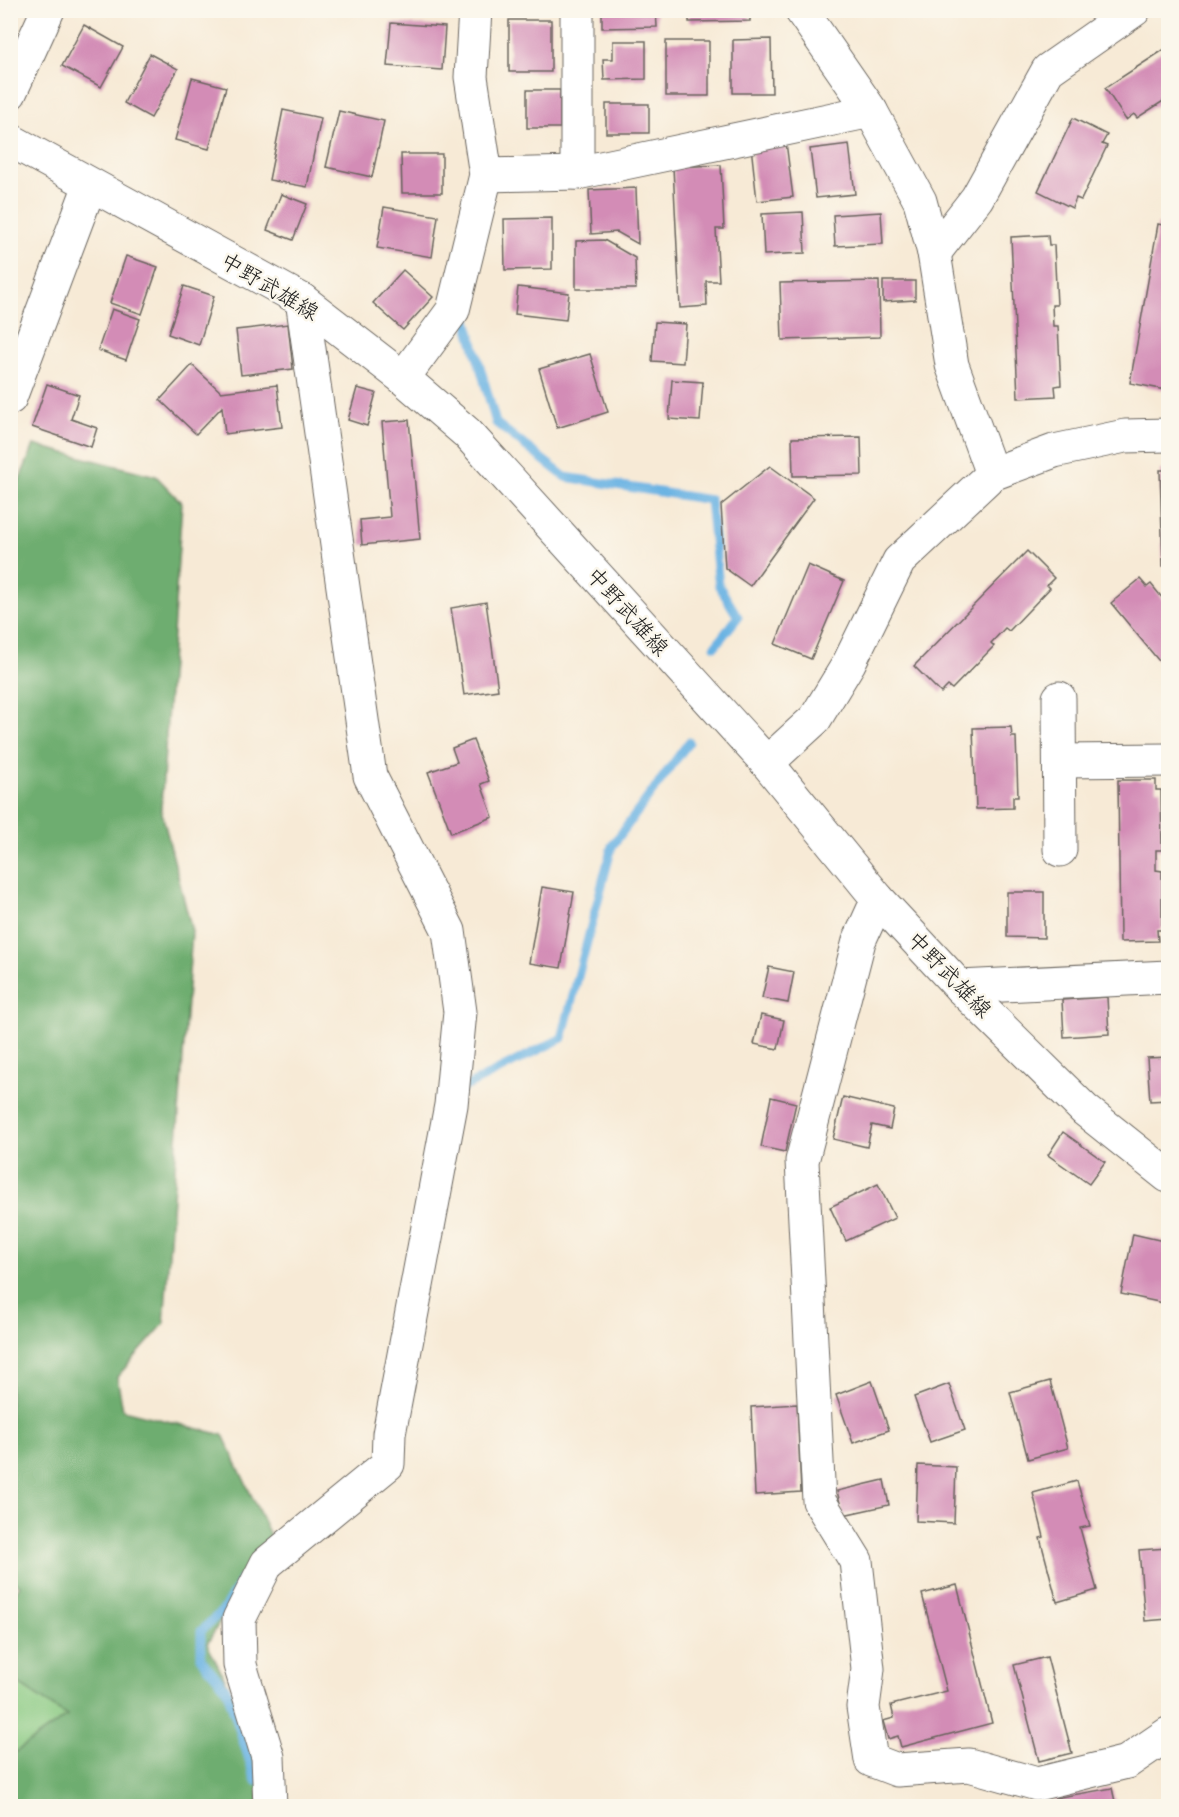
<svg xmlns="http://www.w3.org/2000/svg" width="1179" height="1817" viewBox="0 0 1179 1817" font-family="'Patrick Hand','Klee One',sans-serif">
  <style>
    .green { fill: #88c981; stroke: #52724e; stroke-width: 1.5 }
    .forest { fill: #6ead6f; stroke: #456446; stroke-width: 1.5 }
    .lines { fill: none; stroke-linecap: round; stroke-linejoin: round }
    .stream { stroke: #6bb3e3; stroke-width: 9 }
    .building { fill: #d38cb6 }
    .street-casing { stroke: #69645d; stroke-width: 35 }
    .secondary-casing { stroke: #69645d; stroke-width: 35 }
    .street { stroke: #fff; stroke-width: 33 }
    .secondary { stroke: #fff; stroke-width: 33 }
    .labels { text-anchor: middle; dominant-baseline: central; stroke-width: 5; stroke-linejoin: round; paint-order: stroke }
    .street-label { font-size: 22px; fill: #1c1c1c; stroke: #fbf7ec }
  </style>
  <rect width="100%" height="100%" fill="#fbf7ec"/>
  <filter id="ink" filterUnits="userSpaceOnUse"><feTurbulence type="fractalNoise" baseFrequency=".0167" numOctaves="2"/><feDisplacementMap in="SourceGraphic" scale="12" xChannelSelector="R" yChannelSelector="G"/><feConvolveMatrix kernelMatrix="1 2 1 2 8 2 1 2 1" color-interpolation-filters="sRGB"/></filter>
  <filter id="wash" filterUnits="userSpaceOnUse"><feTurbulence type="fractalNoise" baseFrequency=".008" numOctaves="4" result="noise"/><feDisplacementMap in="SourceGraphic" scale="24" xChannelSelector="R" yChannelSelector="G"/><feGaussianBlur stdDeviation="1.35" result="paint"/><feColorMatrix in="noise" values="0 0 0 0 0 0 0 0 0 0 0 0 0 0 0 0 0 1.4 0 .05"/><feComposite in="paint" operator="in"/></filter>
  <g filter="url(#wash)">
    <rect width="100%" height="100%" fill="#f7ead6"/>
    <polygon class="green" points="10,1678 67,1716 11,1755 10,1755"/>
    <polygon class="forest" points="34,445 156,476 182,503 161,809 192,931 164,1324 117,1377 123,1410 223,1435 270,1535 207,1644 255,1737 260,1806 11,1806 10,1756 67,1716 10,1678 11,1599 20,1585 10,1580 10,502"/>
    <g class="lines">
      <g class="stream">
        <polyline points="464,310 496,423 565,477 710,500 719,586 738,617 715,646"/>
        <polyline points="462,1090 463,1088 562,1038 612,846 689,742"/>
        <polyline points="241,1580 224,1609 201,1631 201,1659 226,1688 256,1781"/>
      </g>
    </g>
    <g id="blocks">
      <g class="building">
        <polygon points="602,10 656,10 657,27 602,28"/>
        <polygon points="689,10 750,10 750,21 689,22"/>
        <rect x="509" y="20" width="42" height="52"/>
        <polygon points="391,23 445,27 442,70 387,66"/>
        <polygon points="84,25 123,47 101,87 62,66"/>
        <polygon points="771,39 772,93 733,93 733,40"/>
        <polygon points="613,41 646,41 646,79 604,80 603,59 613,59"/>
        <rect x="666" y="41" width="43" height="55"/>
        <polygon points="1168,47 1168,98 1137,118 1134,114 1126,120 1105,88"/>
        <polygon points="150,54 178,69 151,118 124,103"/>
        <polygon points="192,78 226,87 209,149 175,140"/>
        <rect x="527" y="90" width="33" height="38"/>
        <rect x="606" y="104" width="43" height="29"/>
        <polygon points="283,110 321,118 307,187 269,180"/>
        <polygon points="339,111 384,121 372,177 326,167"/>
        <polygon points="1073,118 1107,135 1102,144 1107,146 1081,200 1076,198 1072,208 1038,191"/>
        <polygon points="786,142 793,197 757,201 751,146"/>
        <polygon points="849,144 855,194 816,198 810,149"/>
        <polygon points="401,154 442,154 442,193 402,193"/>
        <polygon points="721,165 724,229 716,229 719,281 706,281 707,306 680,308 673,167"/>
        <polygon points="636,188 638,244 617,232 591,234 589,190"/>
        <polygon points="281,194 307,204 293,240 267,230"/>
        <polygon points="384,207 438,216 432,257 377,248"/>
        <polygon points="803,212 805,253 764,255 762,214"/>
        <polygon points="881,212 883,244 835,246 833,215"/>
        <polygon points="552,218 552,269 505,270 504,219"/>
        <polygon points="1158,224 1168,226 1168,380 1166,390 1130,383"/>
        <polygon points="1048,235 1049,245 1054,245 1057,305 1052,305 1053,326 1058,326 1061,385 1055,386 1056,396 1018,398 1011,237"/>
        <polygon points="604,240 635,258 636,289 576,289 576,241"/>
        <polygon points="126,256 158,267 142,314 110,303"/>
        <polygon points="403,270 433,297 403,330 373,303"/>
        <polygon points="879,281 880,337 782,340 780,283"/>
        <polygon points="883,281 915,281 915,300 883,302"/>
        <polygon points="184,286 214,296 199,345 168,334"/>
        <polygon points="518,287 569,293 566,320 515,314"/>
        <polygon points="112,309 140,319 126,360 98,350"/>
        <polygon points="655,322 686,324 683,363 652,361"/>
        <polygon points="288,324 293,369 241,375 236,330"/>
        <polygon points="590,354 608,412 557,428 539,369"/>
        <polygon points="192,365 221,392 277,385 282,427 225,434 222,407 196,434 160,400"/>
        <polygon points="672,380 703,382 700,421 669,419"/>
        <polygon points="47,384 79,395 71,419 97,428 91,447 32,427"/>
        <polygon points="357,388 376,393 367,426 348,420"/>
        <polygon points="409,420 420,539 362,545 360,520 390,517 382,422"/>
        <polygon points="861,437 862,475 793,476 792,438"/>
        <polygon points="770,466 814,498 750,586 725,568 721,505"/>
        <polygon points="1160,470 1168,470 1168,566 1163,566"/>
        <polygon points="1027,551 1054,578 1047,585 1050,588 1009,631 1005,628 991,643 994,646 952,689 948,686 941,693 914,666"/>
        <polygon points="808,565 844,581 811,659 775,644"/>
        <polygon points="1140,579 1147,587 1151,584 1168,605 1168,672 1111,603"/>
        <polygon points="486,602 498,690 464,695 451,608"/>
        <polygon points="1011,727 1012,737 1016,737 1018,797 1013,797 1013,808 976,809 973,728"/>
        <polygon points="473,740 489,781 481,784 493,817 451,833 428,772 457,762 452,748"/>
        <polygon points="1118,780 1156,780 1156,790 1161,790 1162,850 1156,850 1156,870 1162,871 1162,930 1157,930 1158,941 1120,942"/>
        <polygon points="542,887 574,892 561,968 529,963"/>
        <polygon points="1007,892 1044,892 1044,938 1007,937"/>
        <polygon points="769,967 794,972 788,1003 762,998"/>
        <polygon points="1107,997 1109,1034 1064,1037 1062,1000"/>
        <polygon points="761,1015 784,1020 778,1049 754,1044"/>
        <polygon points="1168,1057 1168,1100 1150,1101 1147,1058"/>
        <polygon points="771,1097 796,1103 785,1152 761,1147"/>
        <polygon points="843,1097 894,1109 890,1129 872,1125 867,1147 833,1139"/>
        <polygon points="1063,1132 1105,1162 1089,1184 1048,1155"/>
        <polygon points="878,1184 895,1218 846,1241 830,1207"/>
        <polygon points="1133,1234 1168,1242 1168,1304 1121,1294"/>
        <polygon points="872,1381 889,1430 853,1443 836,1395"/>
        <polygon points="1050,1381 1068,1448 1028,1459 1010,1392"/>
        <polygon points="949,1384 965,1430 930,1442 914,1397"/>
        <polygon points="797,1404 801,1492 755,1495 751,1407"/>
        <polygon points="918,1465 956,1467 954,1523 916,1521"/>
        <polygon points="884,1480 889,1505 843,1515 837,1491"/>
        <polygon points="1077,1481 1090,1526 1080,1528 1097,1590 1057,1602 1040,1538 1044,1537 1033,1493"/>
        <polygon points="1168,1548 1168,1619 1145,1621 1139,1550"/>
        <polygon points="957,1585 992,1723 901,1747 898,1736 888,1739 883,1721 894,1718 891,1705 947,1691 922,1594"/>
        <polygon points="1047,1657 1072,1753 1039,1761 1014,1665"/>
        <polygon points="1112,1788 1116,1806 1057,1806 1055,1798"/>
      </g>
    </g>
  </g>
  <g filter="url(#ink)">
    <use href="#blocks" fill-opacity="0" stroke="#69645d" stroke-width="1.5"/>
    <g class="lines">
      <g class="street-casing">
        <g id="street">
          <polyline points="801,10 871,111 920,201 934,253 952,365 992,474"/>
          <polyline points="10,93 48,10"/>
          <polyline points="577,173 577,10"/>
          <polyline points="486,175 577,173 871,111"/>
          <polyline points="934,253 977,198 1048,70 1134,10"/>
          <polyline points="403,378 453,310 486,175 471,77 475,10"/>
          <polyline points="1059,698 1060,850"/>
          <polyline points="1060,761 1168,760"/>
          <polyline points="767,763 815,719 849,663 899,561 992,474 1054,451 1125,436 1168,435"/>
          <polyline points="878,899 859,941 802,1161 819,1501 856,1561 868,1669 863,1707 871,1760 897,1770 969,1765 1037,1784 1127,1762 1168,1734"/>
          <polyline points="960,987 1168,977"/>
          <polyline points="270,1806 268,1757 240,1665 239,1619 267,1563 388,1464 389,1434 451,1105 460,1012 449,931 370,776 302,300"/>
        </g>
      </g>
      <g class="secondary-casing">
        <g id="secondary">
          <polyline points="10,140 302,300 403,378 467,433 767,763 878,899 960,987 1085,1110 1168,1176"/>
          <polyline points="10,398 90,185"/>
        </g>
      </g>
      <use href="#street" class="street"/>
      <use href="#secondary" class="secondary"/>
    </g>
  </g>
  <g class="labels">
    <g class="street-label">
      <text transform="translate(270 286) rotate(31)">中野武雄線</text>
      <text transform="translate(628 611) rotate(48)">中野武雄線</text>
      <text transform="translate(950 974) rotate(46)">中野武雄線</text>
    </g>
  </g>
  <rect width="1179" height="1817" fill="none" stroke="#fbf7ec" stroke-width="36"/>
</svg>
